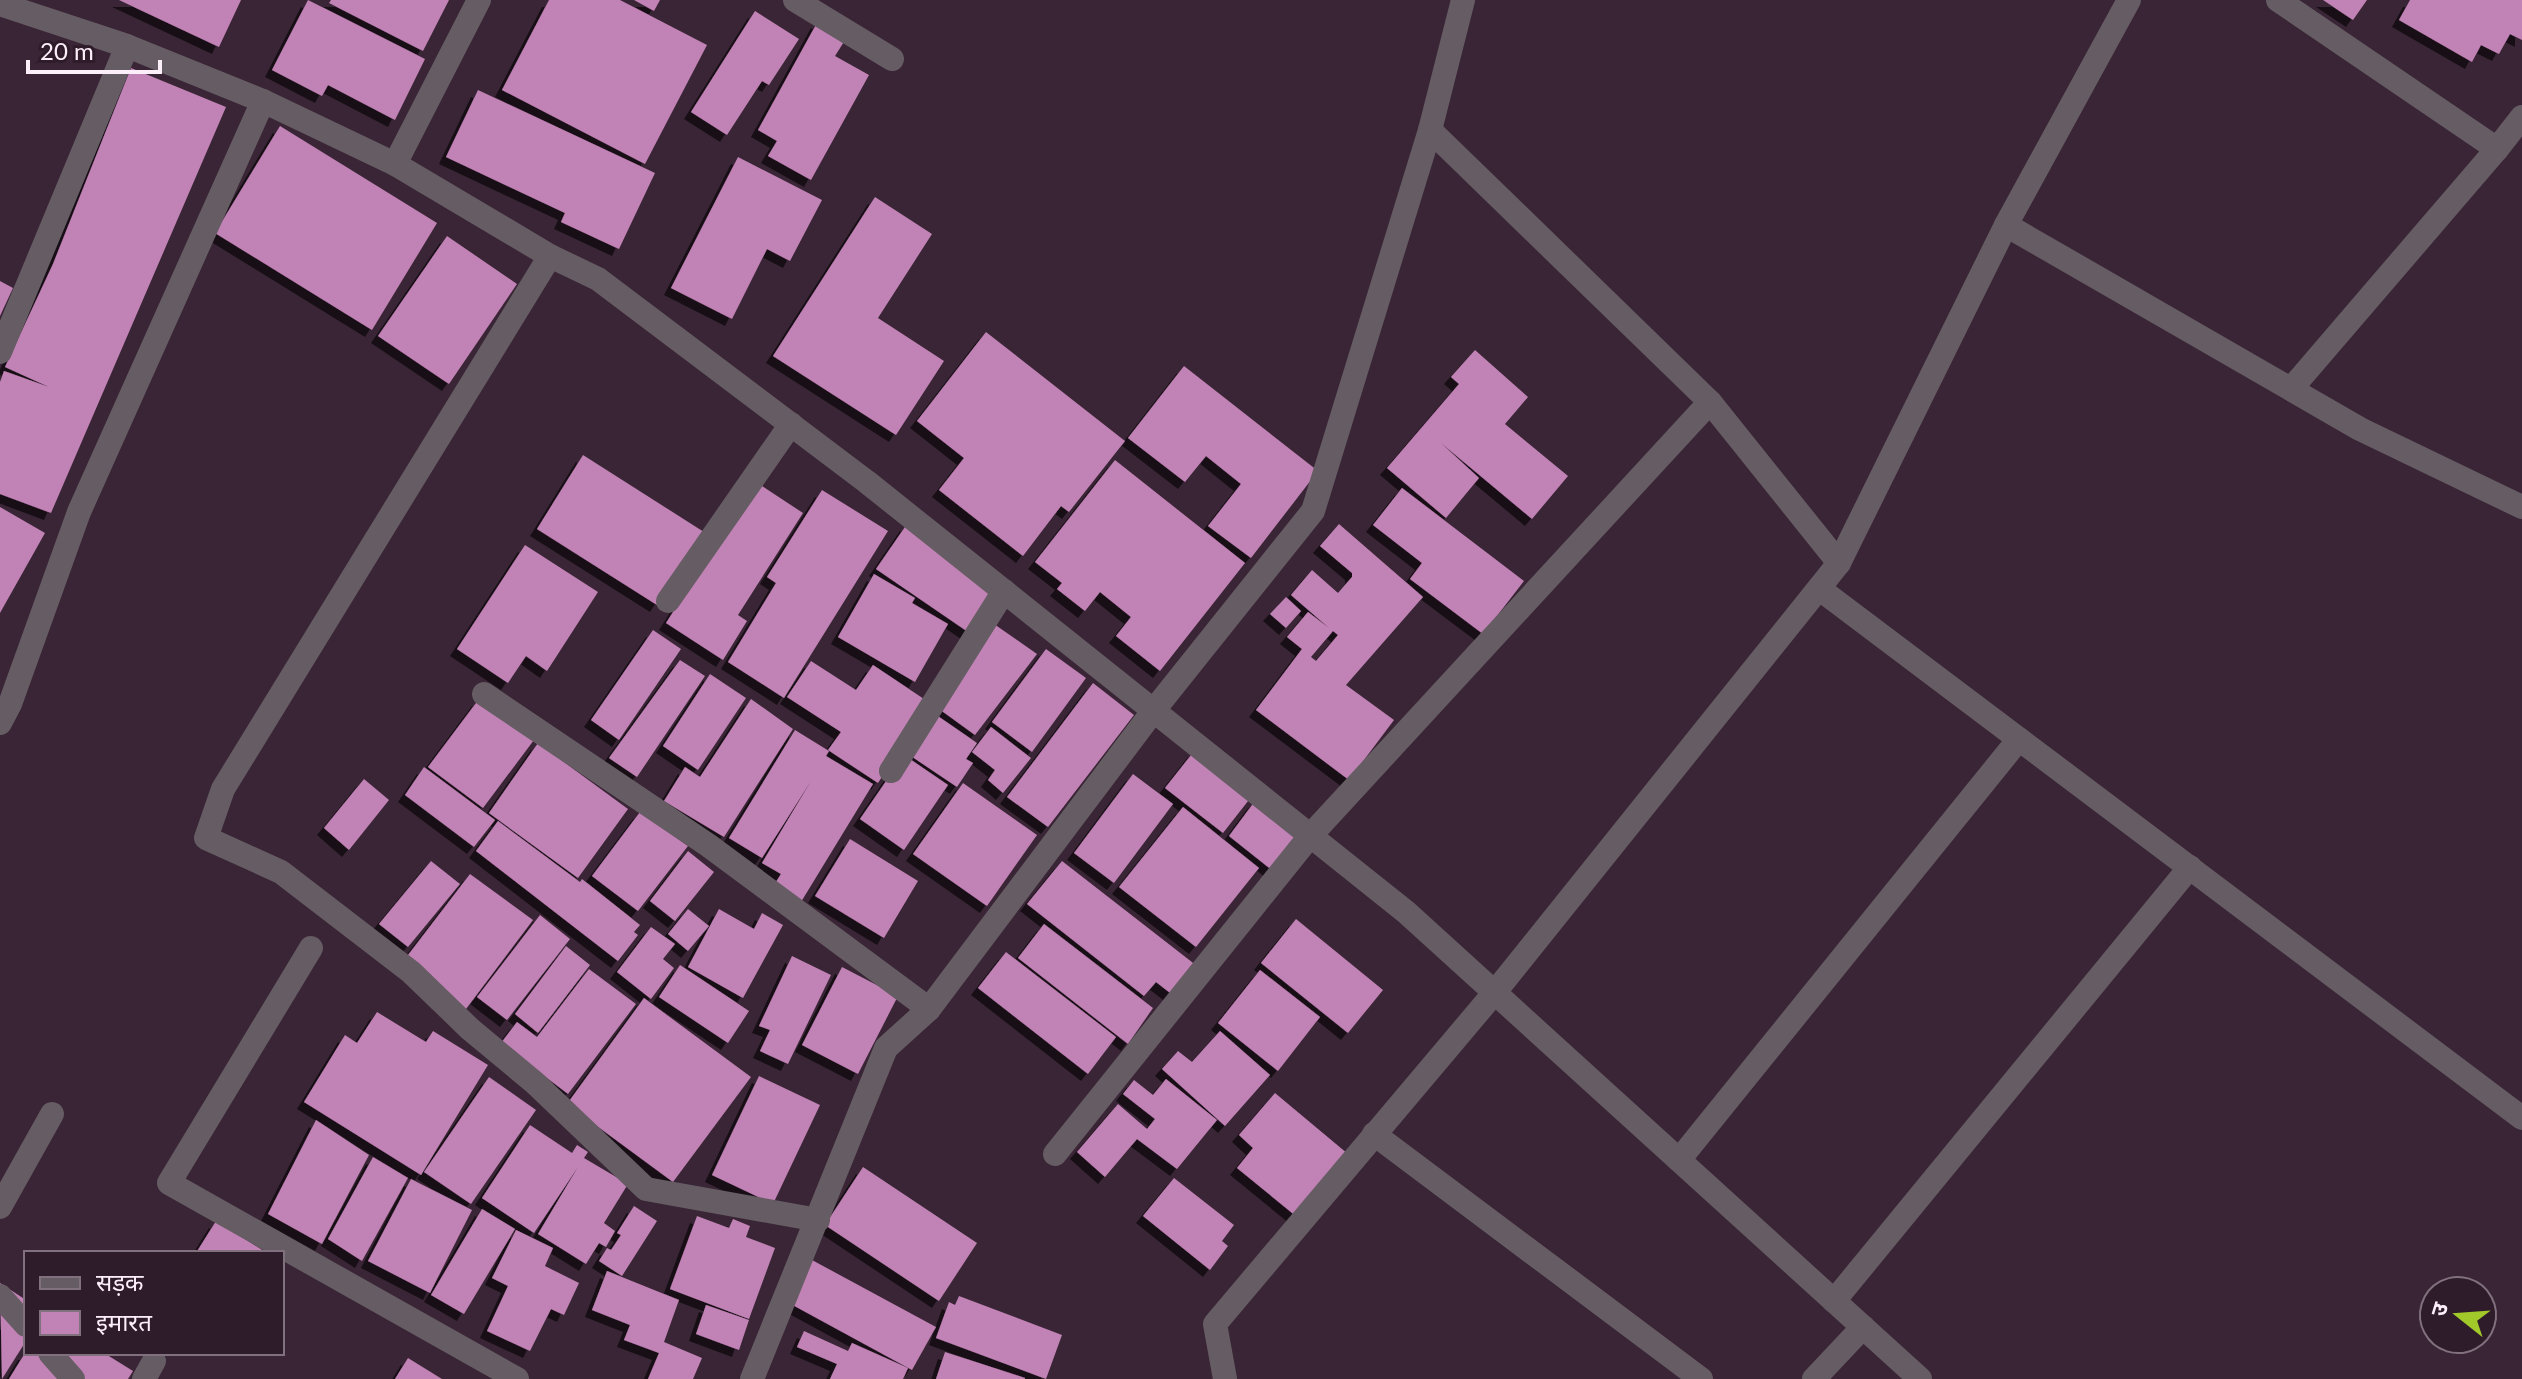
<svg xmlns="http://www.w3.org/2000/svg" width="2522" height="1379" viewBox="0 0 2522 1379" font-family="Lato,'Noto Sans Devanagari',sans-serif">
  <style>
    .building { fill: #c182b5; fill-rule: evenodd; filter: url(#shadow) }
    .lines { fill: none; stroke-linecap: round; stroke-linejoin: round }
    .street { stroke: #665c64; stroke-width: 24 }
  </style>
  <defs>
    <filter id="shadow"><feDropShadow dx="-7" dy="7" stdDeviation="0" flood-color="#0009"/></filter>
  </defs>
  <rect width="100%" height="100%" fill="#392535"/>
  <g class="building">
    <polygon points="119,0 241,0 219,47"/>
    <polygon points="308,0 425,59 395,120 328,85 322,96 272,70"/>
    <polygon points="331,0 449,0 423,51 329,3"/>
    <polygon points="549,0 620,0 707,45 645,164 502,90"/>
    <polygon points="634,0 660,0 654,11"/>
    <polygon points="2323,0 2367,0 2353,20"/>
    <polygon points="2410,0 2522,0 2522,40 2510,34 2499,54 2481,45 2472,62 2399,20"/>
    <polygon points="755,11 799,39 769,85 762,81 727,135 691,112"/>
    <polygon points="818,21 847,37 835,56 869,75 811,180 768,156 777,141 758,130"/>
    <polygon points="131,68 226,107 51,513 0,494 0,382 4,371 49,387 5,367 53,264"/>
    <polygon points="478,90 655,173 619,249 561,222 565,213 446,157"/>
    <polygon points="280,126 437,223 372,330 215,233"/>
    <polygon points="738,157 822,200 790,261 767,249 732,319 671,288"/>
    <polygon points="875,197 932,234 878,318 944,361 896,435 773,356"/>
    <polygon points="447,236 517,284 449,384 378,336"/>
    <polygon points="0,281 13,288 0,316"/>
    <polygon points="986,332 1125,441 1069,512 1061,506 1023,556 939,490 964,458 917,421"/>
    <polygon points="1475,350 1528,397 1505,424 1568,476 1532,519 1441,443 1479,478 1446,518 1387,468 1459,384 1451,377"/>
    <polygon points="1184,366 1318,471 1251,558 1208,526 1241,484 1206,456 1185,482 1128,438"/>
    <polygon points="583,455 704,532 657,605 537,529"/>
    <polygon points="1115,460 1245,563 1160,671 1116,636 1131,617 1100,592 1085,611 1057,589 1062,583 1035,562"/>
    <polygon points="756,482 803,513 738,615 747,621 723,660 666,623"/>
    <polygon points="1402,488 1524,581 1483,634 1410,579 1422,563 1373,525"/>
    <polygon points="822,490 888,531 784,698 728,662 776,583 767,577"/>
    <polygon points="0,507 45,533 0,613"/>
    <polygon points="907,524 998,587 968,632 876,569"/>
    <path d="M1339,524L1423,597L1346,685L1394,720L1349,780L1256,710L1302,649L1287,637L1308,612L1329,628L1291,595L1312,570L1338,593L1352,577V573L1320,546ZM1333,631L1338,635L1316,661L1311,657Z"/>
    <polygon points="525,545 598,592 547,671 526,656 508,683 457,649"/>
    <polygon points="874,574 915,598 912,603 948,624 915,682 838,637"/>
    <polygon points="1286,597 1301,611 1286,628 1270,614"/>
    <polygon points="994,624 1037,654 975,735 935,706"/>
    <polygon points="653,630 681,649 619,740 591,720"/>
    <polygon points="1046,649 1086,678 1032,752 992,722"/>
    <polygon points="680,660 705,676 637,777 609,758"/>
    <polygon points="811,661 856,690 873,665 930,703 878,783 828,750 841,732 787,697"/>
    <polygon points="710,674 746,698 698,770 663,746"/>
    <polygon points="1093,683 1134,715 1048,827 1007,797"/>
    <polygon points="479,699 534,740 483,808 428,767"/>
    <polygon points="751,699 793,729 724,837 664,801 685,767 700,777"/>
    <polygon points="932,712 977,743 966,759 973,763 957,787 905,752"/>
    <polygon points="991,727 1031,758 1003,793 988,780 995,770 972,752"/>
    <polygon points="795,730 829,751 826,756 873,784 801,902 774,885 781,874 762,863 811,781 762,858 729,838"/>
    <polygon points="538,743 628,809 578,878 489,813"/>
    <polygon points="1195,750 1252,796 1223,833 1165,788"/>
    <polygon points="904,755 948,785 904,850 860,819"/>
    <polygon points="424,767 495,820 474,847 405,795"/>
    <polygon points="1133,774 1173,804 1114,883 1074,853"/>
    <polygon points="364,779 389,800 349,850 324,828"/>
    <polygon points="963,783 1037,835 987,906 913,854"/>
    <polygon points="1255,801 1300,836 1273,871 1229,836"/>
    <polygon points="1183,807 1259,868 1196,947 1119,887"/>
    <polygon points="640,812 688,846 638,911 592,876"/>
    <polygon points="498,821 580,882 582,879 640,925 634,932 638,935 618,961 476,851"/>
    <polygon points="850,839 918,881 884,938 815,896"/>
    <polygon points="688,851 714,872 675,921 650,901"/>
    <polygon points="431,861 460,884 408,947 379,924"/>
    <polygon points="1062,861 1197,966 1174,996 1156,982 1144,996 1027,904"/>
    <polygon points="470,874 533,920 466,1009 405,959"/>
    <polygon points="688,909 709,926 688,951 668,934"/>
    <polygon points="719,909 754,929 762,913 783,925 743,998 688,967"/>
    <polygon points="540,915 570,939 507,1020 477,997"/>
    <polygon points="1296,919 1383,990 1348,1033 1261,963"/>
    <polygon points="1044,924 1153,1008 1128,1044 1018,958"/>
    <polygon points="651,927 675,944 663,959 674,968 651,999 617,972"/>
    <polygon points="566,946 590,965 538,1033 515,1014"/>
    <polygon points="1006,952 1116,1037 1088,1074 978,988"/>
    <polygon points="792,956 831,975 788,1064 760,1051 770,1030 759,1026"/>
    <polygon points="680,965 749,1011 728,1043 659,997"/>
    <polygon points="842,967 898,996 858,1074 802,1045"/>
    <polygon points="589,969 636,1004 568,1094 501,1043 517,1022 537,1037"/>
    <polygon points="1260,970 1320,1017 1278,1071 1218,1023"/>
    <polygon points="644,998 751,1077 673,1182 567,1104"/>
    <polygon points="377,1012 426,1042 433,1031 488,1065 421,1175 304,1102 345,1035 357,1043"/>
    <polygon points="1220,1031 1270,1075 1225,1126 1162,1069 1178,1051 1192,1062"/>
    <polygon points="759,1076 820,1105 773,1204 712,1175"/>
    <polygon points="489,1077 536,1110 471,1204 424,1172"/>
    <polygon points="1166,1079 1217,1120 1177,1169 1137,1139 1105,1177 1077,1152 1118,1104 1147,1129 1155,1119 1123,1094 1134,1080 1153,1095"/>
    <polygon points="1275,1093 1348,1154 1297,1217 1237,1168 1253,1148 1239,1135"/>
    <polygon points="316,1120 369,1155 322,1244 268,1214"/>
    <polygon points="530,1125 572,1153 577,1145 588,1152 584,1158 628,1184 604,1223 615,1231 606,1247 599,1243 586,1264 538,1234 578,1167 534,1233 482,1198"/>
    <polygon points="373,1157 408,1178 362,1261 328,1239"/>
    <polygon points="863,1167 977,1243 939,1301 825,1225"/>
    <polygon points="1174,1178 1234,1225 1222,1241 1228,1246 1210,1270 1143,1216"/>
    <polygon points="411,1179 472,1210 430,1293 368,1261"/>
    <polygon points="634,1206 657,1221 622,1276 599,1261 607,1248 611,1250 621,1235 617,1233"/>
    <polygon points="482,1209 515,1229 464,1314 431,1295"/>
    <polygon points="697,1216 729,1228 733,1219 750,1226 746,1237 775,1248 749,1319 670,1289"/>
    <polygon points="216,1221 264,1251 263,1253 196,1253"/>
    <polygon points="516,1230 553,1248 545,1266 579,1283 564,1315 551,1309 530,1351 487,1331 508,1286 492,1278"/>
    <polygon points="812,1260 936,1327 912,1370 789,1303"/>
    <polygon points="607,1271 679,1300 664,1342 702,1358 693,1379 648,1379 659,1353 624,1340 630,1325 592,1310"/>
    <polygon points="0,1283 26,1300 26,1341 2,1379"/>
    <polygon points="959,1296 1062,1335 1046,1379 936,1338 949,1302 955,1305"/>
    <polygon points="706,1305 749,1320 739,1350 696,1334"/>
    <polygon points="804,1331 848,1351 852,1343 908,1368 903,1379 830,1379 837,1364 797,1347"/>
    <polygon points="945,1352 1025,1378 1025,1379 936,1379"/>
    <polygon points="25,1353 104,1353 133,1371 128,1379 9,1379"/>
    <polygon points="408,1358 442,1379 395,1379"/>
  </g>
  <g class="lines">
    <g class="street">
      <polyline points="795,0 892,59"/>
      <polyline points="2278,0 2497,149 2522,117"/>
      <polyline points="0,4 127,46 263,101 395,164 550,256 598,279 867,482 1406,912 1920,1379"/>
      <polyline points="1430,130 1710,402"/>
      <polyline points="395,164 479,0"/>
      <polyline points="2006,225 2360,429 2522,507"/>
      <polyline points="550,256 223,789 206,838 281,872 411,972 470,1029 535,1083 646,1189 818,1220"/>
      <polyline points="0,352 127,46"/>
      <polyline points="2291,389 2497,149"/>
      <polyline points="1821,590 2522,1118"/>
      <polyline points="668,601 791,424"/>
      <polyline points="484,694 708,845 929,1009"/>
      <polyline points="0,723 10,704 79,512 263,101"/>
      <polyline points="891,771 1004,591"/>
      <polyline points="311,948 169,1183 517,1379"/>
      <polyline points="1374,1134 1701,1379"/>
      <polyline points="1055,1154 1310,836 1710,402 1839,563"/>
      <polyline points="1679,1160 2019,739"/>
      <polyline points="0,1207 52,1114"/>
      <polyline points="0,1296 26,1325"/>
      <polyline points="1834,1301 2190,867"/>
      <polyline points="50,1353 73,1379"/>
      <polyline points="144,1379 154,1361"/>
      <polyline points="752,1379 886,1048 929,1009 1154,710 1313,511 1430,130 1463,0"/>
      <polyline points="1225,1379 1215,1324 1495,992 1839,563 2006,225 2129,0"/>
      <polyline points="1814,1379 1863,1327"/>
    </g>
  </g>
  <rect x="24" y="1251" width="260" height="104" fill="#2f1c2b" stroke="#81707d" stroke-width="2"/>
  <rect x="40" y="1277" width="40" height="12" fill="#665c64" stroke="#81707d" stroke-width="2"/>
  <text x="96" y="1291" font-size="24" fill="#fceff9">सड़क</text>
  <rect x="40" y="1311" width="40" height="24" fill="#c182b5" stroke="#81707d" stroke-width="2"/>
  <text x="96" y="1331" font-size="24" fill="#fceff9">इमारत</text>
  <g transform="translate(2458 1315) rotate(287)"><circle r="38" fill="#2f1c2b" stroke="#81707d" stroke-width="2"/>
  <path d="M0-6L14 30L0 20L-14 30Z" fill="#a1c929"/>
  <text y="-12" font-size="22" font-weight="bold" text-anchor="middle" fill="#fceff9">उ</text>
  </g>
  <path d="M28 60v12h132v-12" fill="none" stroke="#fceff9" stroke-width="4"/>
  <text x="40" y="60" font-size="24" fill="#fceff9" stroke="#2f1c2b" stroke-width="6" paint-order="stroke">20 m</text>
</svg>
